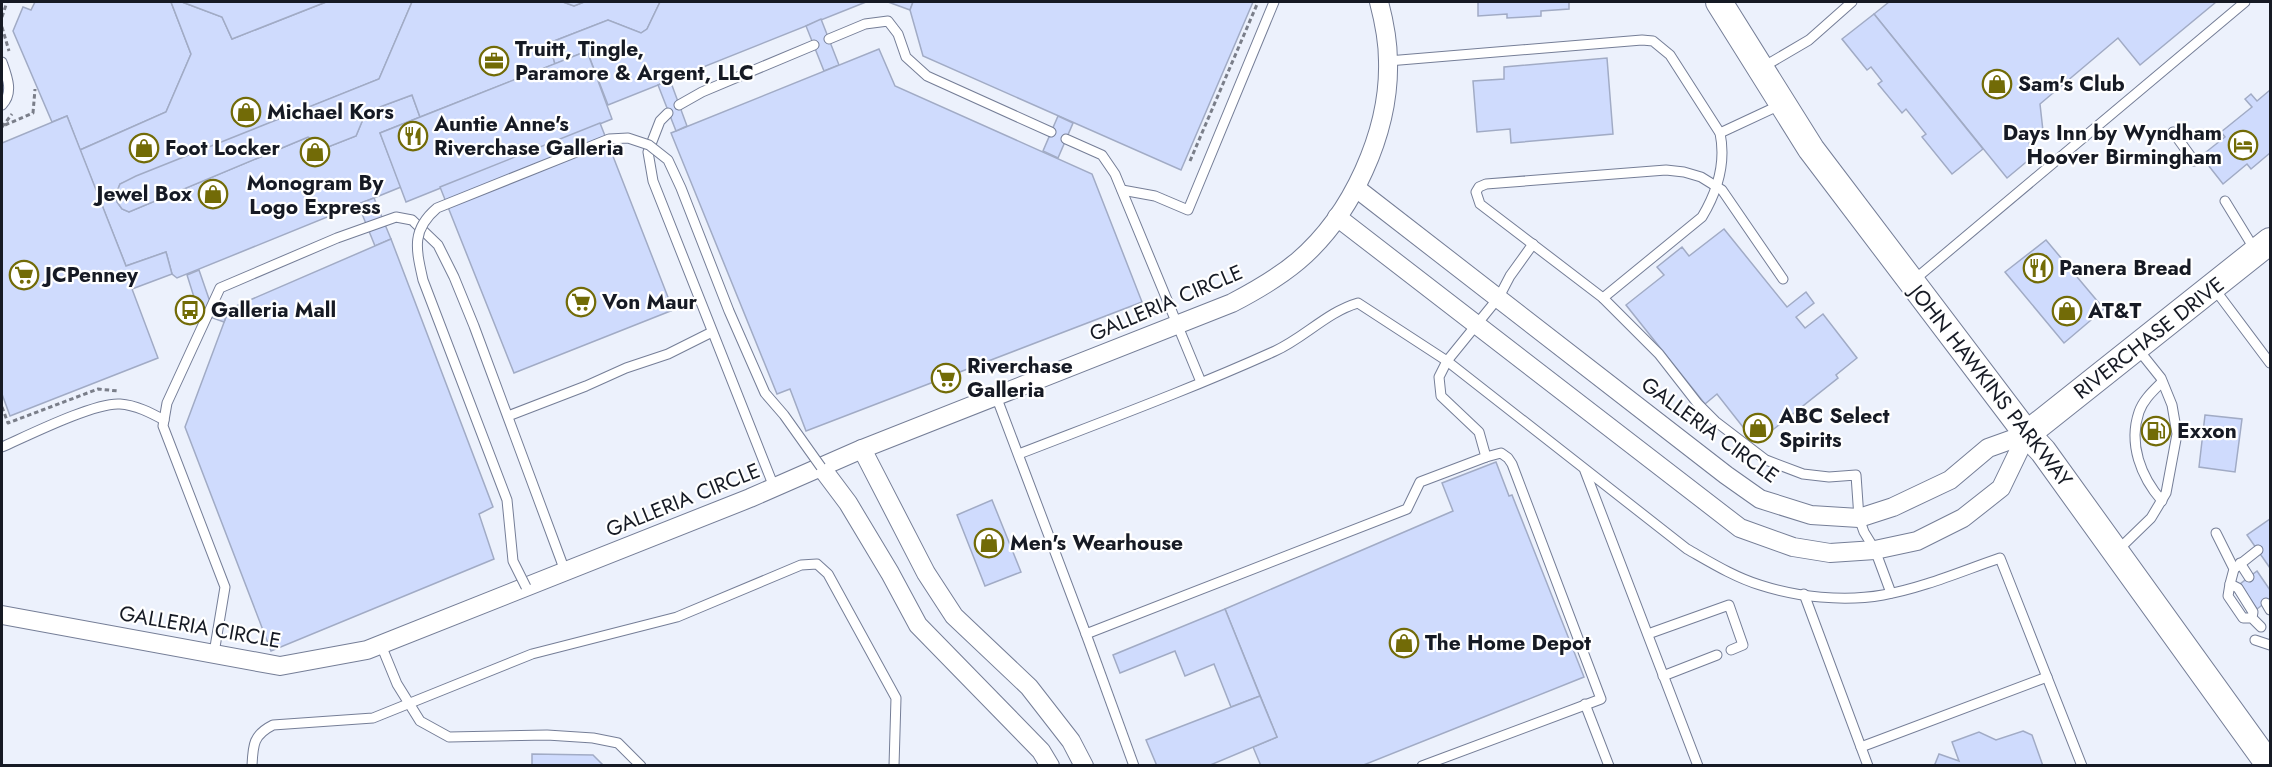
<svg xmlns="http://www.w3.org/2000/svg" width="2272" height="767" viewBox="0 0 2272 767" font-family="Jost,sans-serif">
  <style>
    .building { fill: #cfdbfd; stroke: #a1abc5; stroke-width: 1.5 }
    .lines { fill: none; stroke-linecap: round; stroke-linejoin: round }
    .lane-casing { stroke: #757e97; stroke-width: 11 }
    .street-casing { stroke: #757e97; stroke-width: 20 }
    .secondary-casing { stroke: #757e97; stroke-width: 28 }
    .path { stroke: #7a7e89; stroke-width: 3; stroke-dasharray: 4.5 3; stroke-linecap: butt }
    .lane { stroke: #fff; stroke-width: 9 }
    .street { stroke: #fff; stroke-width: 18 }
    .secondary { stroke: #fff; stroke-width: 26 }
    .lane-bridge-casing { stroke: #757e97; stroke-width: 11; stroke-linecap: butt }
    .lane-bridge { stroke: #fff; stroke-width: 9 }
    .labels { text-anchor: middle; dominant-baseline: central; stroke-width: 4.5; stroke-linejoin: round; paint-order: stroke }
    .poi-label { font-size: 21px; font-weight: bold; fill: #161a24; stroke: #fff; text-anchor: start }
    .street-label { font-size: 21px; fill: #161a24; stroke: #fff }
  </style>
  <rect width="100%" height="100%" fill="#ecf1fc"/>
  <g class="building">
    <polygon points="35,2 171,2 191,54 166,112 80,150 67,116 52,122 13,31 23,7 31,10"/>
    <polygon points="171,2 182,2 222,17 232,39 326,2 412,2 379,79 120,184 116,194 117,202 122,209 129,212 308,137 328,147 356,136 366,112 412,95 420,117 380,133 401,187 177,278 172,274 166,252 126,266 80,150 166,112 191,54"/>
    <polygon points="182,2 326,2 232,39 222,17"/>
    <polygon points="412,2 563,2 574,6 584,2 660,2 647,29 641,33 608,20 549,43 555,64 420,117 412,95 366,112 356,136 328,147 308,137 129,212 122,209 117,202 116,194 120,184 136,176 379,79"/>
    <polygon points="563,2 584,2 574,6"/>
    <polygon points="660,2 866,2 608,105 587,51 555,64 549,43 608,20 641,33 647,29"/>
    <polygon points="888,2 913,2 910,10"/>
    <polygon points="913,2 1253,2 1181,170 923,56 910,10"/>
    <polygon points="1478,2 1569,2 1569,9 1541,11 1541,16 1507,18 1507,14 1478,16"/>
    <polygon points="1889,2 2216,2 2140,65 2118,38 2040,104 2043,131 2028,133 2031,158 2007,178 1874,14"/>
    <polygon points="1874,14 1983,149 1952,174 1922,137 1926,134 1906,109 1902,113 1878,84 1882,81 1871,67 1867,70 1842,39"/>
    <polygon points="821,19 839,65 824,71 806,26"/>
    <polygon points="879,49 895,86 1092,174 1142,302 806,431 790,389 777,394 671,133"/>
    <polygon points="587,51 612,119 406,202 380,133"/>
    <polygon points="1607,58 1613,134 1511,143 1510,129 1477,132 1473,81 1504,79 1504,67"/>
    <polygon points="670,80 687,126 676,131 658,85"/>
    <polygon points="2270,90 2270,153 2251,169 2247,164 2223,184 2201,156 2225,137 2221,132 2252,107 2245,99 2251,94 2257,101"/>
    <polygon points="67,116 126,266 166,252 172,274 132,289 158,358 10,416 2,394 2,143"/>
    <polygon points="1058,116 1073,123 1058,158 1043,151"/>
    <polygon points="600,123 673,310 514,373 440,187"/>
    <polygon points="374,198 391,239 375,246 358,204"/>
    <polygon points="1724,229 1787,307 1806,292 1814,303 1796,317 1805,328 1823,314 1857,358 1836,375 1838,378 1760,440 1758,437 1754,441 1717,394 1705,404 1626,305 1664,275 1657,267 1682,247 1689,256"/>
    <polygon points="391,239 493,507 479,514 494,559 271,651 185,427 229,309"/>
    <polygon points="2046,240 2104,309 2064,343 2005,272"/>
    <polygon points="199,270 209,299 229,309 224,322 199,313 187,275"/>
    <polygon points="2205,415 2242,419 2235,472 2199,467"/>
    <polygon points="1496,462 1509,496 1512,495 1584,677 1361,766 1261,766 1253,747 1277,737 1225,609 1453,511 1442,483"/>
    <polygon points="992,500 1021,572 985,586 957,515"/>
    <polygon points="2270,519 2270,568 2247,535"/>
    <polygon points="2257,571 2270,590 2270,599 2257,609 2240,584"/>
    <polygon points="1225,609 1260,696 1231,707 1214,664 1185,676 1175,651 1120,673 1113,655"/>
    <polygon points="1260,696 1277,737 1208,766 1157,766 1146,740"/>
    <polygon points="2023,731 2032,735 2043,766 1932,766 1935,764 1939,754 1959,761 1952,742 1979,732 1996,740"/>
    <polygon points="532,754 593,755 604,766 532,766"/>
  </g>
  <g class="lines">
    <g class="lane-casing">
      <g id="lane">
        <polyline points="829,39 865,24 888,21 898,34 906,57 927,76 1051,132"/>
        <path d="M1388,61L1642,40L1653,41L1670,55L1720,133C1726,162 1717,192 1702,217L1603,298"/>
        <path d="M2,62C7,76 14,93 2,105"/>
        <polyline points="1763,67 1809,40 1852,2"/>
        <polyline points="679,105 702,92 814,45"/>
        <polyline points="668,113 660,121 648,152 653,181 774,487"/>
        <polyline points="2173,132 2194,161"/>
        <polyline points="1720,133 1780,105"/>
        <polyline points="1066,139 1102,155 1115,174 1201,382"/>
        <polyline points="1122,190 1155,196 1188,210 1274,2"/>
        <polyline points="2225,201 2255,250"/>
        <polyline points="1783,279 1722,190 1701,177 1684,172 1666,170 1486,184 1479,187 1476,192 1480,204 1603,298 1659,354 1698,404 1715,421 1766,460 1803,474 1829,477 1856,475 1859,518 1864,532 1875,550 1891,593"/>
        <polyline points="1914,280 2245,2"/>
        <polyline points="2213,287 2270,363"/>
        <polyline points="996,396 1086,634 1407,509 1420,482 1486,457 1479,432 1441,396 1439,377 1447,361 1499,297 1510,276 1533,244"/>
        <polyline points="508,416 586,386 626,368 668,354 712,332"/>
        <path d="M2,447C27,436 95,402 120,404C136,405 151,413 164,420"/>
        <path d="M1019,454C1104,421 1191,389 1275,351C1304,338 1327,312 1358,303L1447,361L1687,549C1710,562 1734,577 1760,585C1797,597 1844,602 1883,595C1923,588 1962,571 2000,558L2082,766"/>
        <polyline points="1585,471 1698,766"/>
        <path d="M2162,501C2141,477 2128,444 2139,412C2143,400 2153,391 2162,382"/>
        <polyline points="2216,533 2234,569 2230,584"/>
        <polyline points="2118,550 2151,518 2166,493 2177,434 2172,405 2161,378 2137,348"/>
        <polyline points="2240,563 2249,577"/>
        <polyline points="2234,569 2258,550"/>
        <polyline points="1804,594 1868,766"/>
        <polyline points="2266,603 2270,610"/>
        <polyline points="2252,618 2253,612 2238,588 2230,584 2228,596 2243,618 2252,618 2261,627"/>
        <polyline points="1086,634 1134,766"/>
        <polyline points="1648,634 1729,605 1743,645 1731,650"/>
        <polyline points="2255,640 2270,645"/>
        <polyline points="381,645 397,684 420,721 449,737 547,735 593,738 618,743 641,766"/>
        <polyline points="214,653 225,587 163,426 167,403 220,288 337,238 396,217 412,220 438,245 454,277 474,326 565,571"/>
        <polyline points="1663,676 1717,655"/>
        <polyline points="1585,704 1609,766"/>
        <polyline points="1861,747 2047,677"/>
        <path d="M252,766C253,745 253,735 273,725L373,718L532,654L677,617L801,565L817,564L828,574L896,698L894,766"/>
        <polyline points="1422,766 1601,699 1512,464 1508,458 1501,453 1486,457"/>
      </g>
    </g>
    <g class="street-casing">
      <g id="street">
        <polyline points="1356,188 1726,475 1760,499 1811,515 1859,518 1893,507 1950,480 1988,448 2027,434"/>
        <polyline points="1337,217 1740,528 1793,547 1830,553 1875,550 1917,541 1963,518 2001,488 2027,434"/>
        <polyline points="862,449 926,573 954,616 1029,687 1071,741 1084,766"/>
        <polyline points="821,467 848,503 890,573 918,625 1041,751 1050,766"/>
        <path d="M2,615L280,666L367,650L750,498L862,449L1232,303C1255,291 1278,278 1298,261C1352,215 1390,132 1388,61C1388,41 1384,21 1379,2"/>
      </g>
    </g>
    <g class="secondary-casing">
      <g id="secondary">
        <polyline points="1719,2 1811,149 2027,434 2043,451 2270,766"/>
        <polyline points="2027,434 2270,241"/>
      </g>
    </g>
    <g class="path">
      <polyline points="2,17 7,2"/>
      <polyline points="2,27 9,51"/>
      <polyline points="5,125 33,113 35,89"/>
      <polyline points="2,127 12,114"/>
      <polyline points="1190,161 1258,2"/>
      <polyline points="2,407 8,423 98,389 118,391"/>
    </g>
    <use href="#lane" class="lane"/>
    <use href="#street" class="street"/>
    <use href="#secondary" class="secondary"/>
    <g class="lane-bridge-casing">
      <path id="lane-bridge" d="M526,587L513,561L507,500L423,280C416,249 411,230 437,208L609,139L628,138L649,145L668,160L681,188L729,311L765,393L784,415L821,467"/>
    </g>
    <use href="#lane-bridge" class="lane-bridge"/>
  </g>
  <defs>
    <g id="office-ring" transform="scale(1.5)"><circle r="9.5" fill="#fff" stroke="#726b07" stroke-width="1.5"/><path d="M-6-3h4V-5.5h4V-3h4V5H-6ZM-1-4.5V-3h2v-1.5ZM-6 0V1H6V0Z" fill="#726b07"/></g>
    <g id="shop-ring" transform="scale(1.5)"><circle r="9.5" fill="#fff" stroke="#726b07" stroke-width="1.5"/><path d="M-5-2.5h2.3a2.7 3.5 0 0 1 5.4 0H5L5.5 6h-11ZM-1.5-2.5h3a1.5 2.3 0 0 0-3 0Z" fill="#726b07"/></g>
    <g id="restaurant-ring" transform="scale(1.5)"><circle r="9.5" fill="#fff" stroke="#726b07" stroke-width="1.5"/><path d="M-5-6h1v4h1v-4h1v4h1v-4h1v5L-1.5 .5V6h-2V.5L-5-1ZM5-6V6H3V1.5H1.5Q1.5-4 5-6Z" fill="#726b07"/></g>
    <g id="hotel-ring" transform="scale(1.5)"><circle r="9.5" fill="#fff" stroke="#726b07" stroke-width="1.5"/><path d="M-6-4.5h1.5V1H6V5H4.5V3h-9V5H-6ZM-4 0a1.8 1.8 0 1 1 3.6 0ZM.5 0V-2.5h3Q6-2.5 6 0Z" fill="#726b07"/></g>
    <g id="supermarket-ring" transform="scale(1.5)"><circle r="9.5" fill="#fff" stroke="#726b07" stroke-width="1.5"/><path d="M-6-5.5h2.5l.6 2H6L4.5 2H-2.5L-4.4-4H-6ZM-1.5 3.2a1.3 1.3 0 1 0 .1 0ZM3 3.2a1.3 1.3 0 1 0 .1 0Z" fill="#726b07"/></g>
    <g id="bus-ring" transform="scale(1.5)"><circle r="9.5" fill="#fff" stroke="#726b07" stroke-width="1.5"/><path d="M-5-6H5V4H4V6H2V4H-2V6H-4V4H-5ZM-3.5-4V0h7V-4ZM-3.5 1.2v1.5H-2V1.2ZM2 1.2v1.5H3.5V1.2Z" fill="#726b07"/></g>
    <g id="fuel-ring" transform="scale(1.5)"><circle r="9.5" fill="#fff" stroke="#726b07" stroke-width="1.5"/><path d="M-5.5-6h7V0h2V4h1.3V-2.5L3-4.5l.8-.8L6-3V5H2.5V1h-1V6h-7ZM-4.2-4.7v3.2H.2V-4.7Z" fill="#726b07"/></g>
  </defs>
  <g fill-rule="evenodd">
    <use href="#office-ring" x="494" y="61"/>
    <use href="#shop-ring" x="1997" y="84"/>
    <use href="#shop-ring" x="246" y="112"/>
    <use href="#restaurant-ring" x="413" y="136"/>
    <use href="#hotel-ring" x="2243" y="145"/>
    <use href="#shop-ring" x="144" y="148"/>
    <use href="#shop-ring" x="315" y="152"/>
    <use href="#shop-ring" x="213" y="194"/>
    <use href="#restaurant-ring" x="2038" y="268"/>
    <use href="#supermarket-ring" x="24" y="275"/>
    <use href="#supermarket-ring" x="581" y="302"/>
    <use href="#bus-ring" x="190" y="310"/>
    <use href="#shop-ring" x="2067" y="311"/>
    <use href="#supermarket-ring" x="946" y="378"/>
    <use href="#shop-ring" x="1758" y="428"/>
    <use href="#fuel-ring" x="2156" y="431"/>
    <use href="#shop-ring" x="989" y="543"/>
    <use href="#shop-ring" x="1404" y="643"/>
  </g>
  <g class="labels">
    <g class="poi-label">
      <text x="515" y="49">Truitt, Tingle,<tspan x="515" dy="24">Paramore &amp; Argent, LLC</tspan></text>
      <text x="2018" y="84">Sam's Club</text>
      <text x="267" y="112">Michael Kors</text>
      <text x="434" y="124">Auntie Anne's<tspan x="434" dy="24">Riverchase Galleria</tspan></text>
      <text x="2222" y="133" text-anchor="end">Days Inn by Wyndham<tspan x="2222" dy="24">Hoover Birmingham</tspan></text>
      <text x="165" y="148">Foot Locker</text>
      <text x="315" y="183" text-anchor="middle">Monogram By<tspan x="315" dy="24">Logo Express</tspan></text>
      <text x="192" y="194" text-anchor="end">Jewel Box</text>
      <text x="2059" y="268">Panera Bread</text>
      <text x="45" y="275">JCPenney</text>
      <text x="602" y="302">Von Maur</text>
      <text x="211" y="310">Galleria Mall</text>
      <text x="2088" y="311">AT&amp;T</text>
      <text x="967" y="366">Riverchase<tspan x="967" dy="24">Galleria</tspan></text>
      <text x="1779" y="416">ABC Select<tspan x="1779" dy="24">Spirits</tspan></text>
      <text x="2177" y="431">Exxon</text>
      <text x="1010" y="543">Men's Wearhouse</text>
      <text x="1425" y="643">The Home Depot</text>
    </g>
    <g class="street-label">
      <text transform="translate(1166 303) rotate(-23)">GALLERIA CIRCLE</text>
      <text transform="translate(2149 338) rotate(-38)">RIVERCHASE DRIVE</text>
      <text transform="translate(1991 386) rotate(52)">JOHN HAWKINS PARKWAY</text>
      <text transform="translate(1710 430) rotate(36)">GALLERIA CIRCLE</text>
      <text transform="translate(683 500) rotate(-22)">GALLERIA CIRCLE</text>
      <text transform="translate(200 627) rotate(10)">GALLERIA CIRCLE</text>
    </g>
  </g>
  <rect width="2272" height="767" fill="none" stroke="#161a24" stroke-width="6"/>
</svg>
